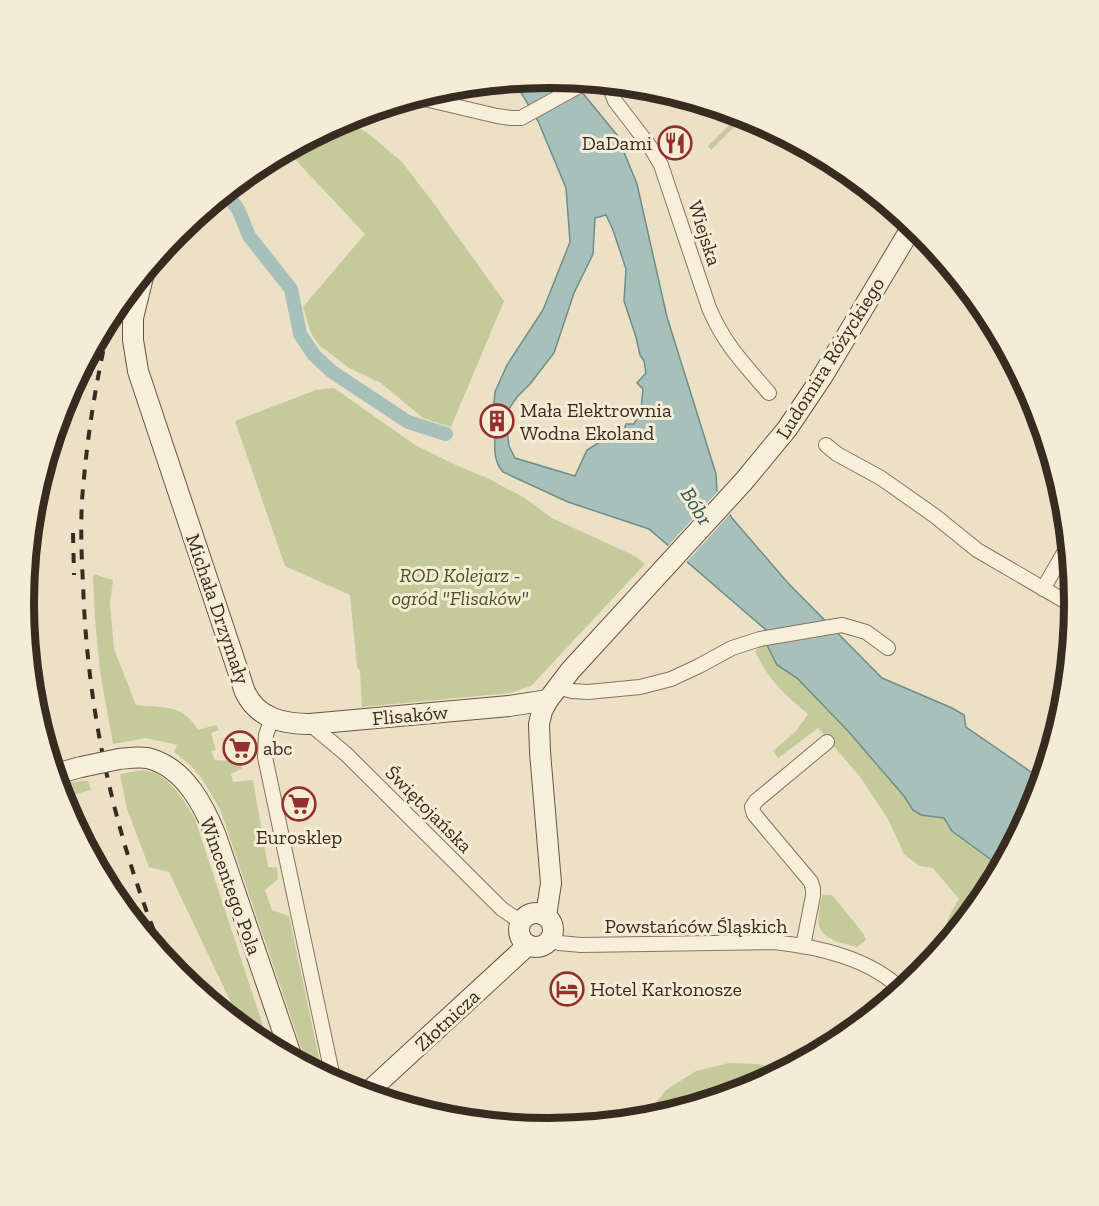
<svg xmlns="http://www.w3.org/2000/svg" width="1099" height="1206" viewBox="0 0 1099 1206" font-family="'Zilla Slab',serif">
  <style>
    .green { fill: #c4ca9a }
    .water { fill: #a7c0b9; stroke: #6e8e87; stroke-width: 1.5 }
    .pier { fill: #ece1c6 }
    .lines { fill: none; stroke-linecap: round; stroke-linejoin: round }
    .canal { stroke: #a7c0b9; stroke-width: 14 }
    .street-casing { stroke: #87745d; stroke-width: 16 }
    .secondary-casing { stroke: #695540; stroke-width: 22 }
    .street { stroke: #f7efd9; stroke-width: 14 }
    .secondary { stroke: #f7efd9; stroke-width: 20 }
    .rail { stroke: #382c20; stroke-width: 4; stroke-dasharray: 10 10; stroke-linecap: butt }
    .secondary-bridge-casing { stroke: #695540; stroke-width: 22; stroke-linecap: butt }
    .secondary-bridge { stroke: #f7efd9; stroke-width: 20 }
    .labels { text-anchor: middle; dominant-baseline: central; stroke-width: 6; stroke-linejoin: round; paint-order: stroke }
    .poi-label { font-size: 20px; fill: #382c20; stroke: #f4ecd5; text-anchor: start }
    .street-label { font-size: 20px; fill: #382c20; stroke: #f4ecd5 }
    .park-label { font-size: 20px; font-style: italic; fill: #485327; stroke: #f4ecd5 }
    .water-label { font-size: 21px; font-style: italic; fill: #305755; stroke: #f4ecd5 }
    .rim { fill: none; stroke: #382c20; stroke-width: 8 }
  </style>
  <rect width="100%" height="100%" fill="#ece1c6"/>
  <g class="green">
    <polygon points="740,114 745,116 711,150 708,146"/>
    <polygon points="345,119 369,134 402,162 432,201 504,301 451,427 423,418 381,383 349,368 319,345 311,333 303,307 365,234 291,155 292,147"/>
    <polygon points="334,388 415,445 458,466 487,478 523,497 552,518 635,556 645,564 531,686 510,693 362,707 360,671 357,667 350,595 285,566 235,421 316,390"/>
    <path d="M93,574L113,580L110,604L114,649L136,705C163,708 182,703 198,730L216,725L219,730L211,733L216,750L211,751L215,760L234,761L243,768L231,774L233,782L253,780L268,867L277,868L278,879L265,890L272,910L289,916L322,1072L319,1073L308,1067L220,809L201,777L190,765L174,752L177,745L146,738L113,744L100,671L95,619Z"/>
    <path d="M779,642L777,665L797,678L848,731L904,796L913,810L921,815L944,818L952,831L1001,867L986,895L951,938H949L943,933L951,912L959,899L933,868L919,866L904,854L888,819L861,778L818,728L778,758L773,751L796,731L808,714C783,693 769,681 755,651L761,645Z"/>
    <path d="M143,770C147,771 153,772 157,774C174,783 186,804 195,819L270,1047C252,1037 248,1033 237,1015L169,872L149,867L127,809L120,774Z"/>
    <polygon points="80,781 88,781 91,790 62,798 58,785"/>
    <path d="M823,895H832L863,933L866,940L857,947C839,942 814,939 819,914C820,908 820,901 823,895Z"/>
    <polygon points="729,1063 758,1064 785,1070 750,1089 652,1118 643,1119 666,1090 696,1071"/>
  </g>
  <path class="water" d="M550,78L572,80L617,135L637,184L667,317L716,474L717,491L732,518L788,583L882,678L952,708L964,715L966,727L1034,774L1043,778L1035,804L1022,829L1018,828L1015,829L1013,834L1017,838L1001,867L952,831L944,818L921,815L913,810L904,796L848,731L797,678L777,665L767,645L765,629L649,529L568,502L503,472C492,460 495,444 495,428L507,429L509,446L515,458L575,476L587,450L609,436L624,430L626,424H634L641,410L643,389L637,383L646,373L644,361L640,355L636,337L624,301L626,269L613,230L606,215L595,218L593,254L574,293L554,353L530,384L517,397L507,412H493L495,392L507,365L543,310L570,242L566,188L538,121L514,81Z"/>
  <polygon class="pier" points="720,489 732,512 685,564 667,547"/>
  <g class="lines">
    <polyline class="canal" points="226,192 239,211 249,236 291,289 300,334 314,355 331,371 408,422 446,434"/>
    <g class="street-casing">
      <g id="street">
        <path d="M608,83L615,101L651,148L661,165L709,308C724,344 744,364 769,393"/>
        <polyline points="416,97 497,116 511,118 521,118 588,81"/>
        <polyline points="826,445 837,454 881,478 935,516 977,550 1075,607"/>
        <polyline points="1043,589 1069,544"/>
        <polyline points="557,687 572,691 588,692 640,687 671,679 699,666 732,648 760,639 842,625 866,632 888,648"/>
        <polyline points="272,718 266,735 265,757 333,1078 332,1080"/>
        <polyline points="310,724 346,754 502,909 521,922"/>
        <path d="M552,938L559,943L581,945L774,942C819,947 869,958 902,990"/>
        <polyline points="803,946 813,896 813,889 811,882 754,814 752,807 756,801 827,742"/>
      </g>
    </g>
    <g class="secondary-casing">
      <g id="secondary">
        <path d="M144,273L133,318V340L138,371L239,674C241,680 243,686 245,692C258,719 284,724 310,724L509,706L548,700"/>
        <path d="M119,759C130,758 141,756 151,759C185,769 204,806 216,836L292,1058"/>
        <polyline points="55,774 81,767"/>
        <circle cx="536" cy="930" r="17"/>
        <polyline points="546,916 551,883 540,752 539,724 542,711 548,700 570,671 744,481 787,429 822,377 913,225"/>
        <polyline points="366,1094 528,945"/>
      </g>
    </g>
    <use href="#street" class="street"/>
    <use href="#secondary" class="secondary"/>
    <g class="rail">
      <path d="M112,312C99,366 89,422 84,478C80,512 81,548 83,583C87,712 115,839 165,958"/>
      <polyline points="90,375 96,343"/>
      <polyline points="73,533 74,575"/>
    </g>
    <g class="secondary-bridge-casing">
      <polyline id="secondary-bridge" points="81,767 119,759"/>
    </g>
    <use href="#secondary-bridge" class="secondary-bridge"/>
  </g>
  <defs>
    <g id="restaurant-ring" transform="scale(1.725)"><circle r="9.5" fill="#f4ecd5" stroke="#93302f" stroke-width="1.5"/><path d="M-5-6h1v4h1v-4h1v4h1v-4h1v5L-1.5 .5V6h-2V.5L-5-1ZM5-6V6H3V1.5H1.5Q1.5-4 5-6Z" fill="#93302f"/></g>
    <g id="building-ring" transform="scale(1.725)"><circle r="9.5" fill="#f4ecd5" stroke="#93302f" stroke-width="1.5"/><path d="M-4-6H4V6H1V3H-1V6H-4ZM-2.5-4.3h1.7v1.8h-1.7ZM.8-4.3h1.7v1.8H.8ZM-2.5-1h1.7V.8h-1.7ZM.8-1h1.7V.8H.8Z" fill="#93302f"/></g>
    <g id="supermarket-ring" transform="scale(1.725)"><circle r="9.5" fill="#f4ecd5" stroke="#93302f" stroke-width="1.5"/><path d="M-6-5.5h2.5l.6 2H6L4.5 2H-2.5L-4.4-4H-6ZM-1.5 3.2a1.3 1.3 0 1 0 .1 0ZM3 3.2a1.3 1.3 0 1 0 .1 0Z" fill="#93302f"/></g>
    <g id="hotel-ring" transform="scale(1.725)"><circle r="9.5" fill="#f4ecd5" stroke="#93302f" stroke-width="1.5"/><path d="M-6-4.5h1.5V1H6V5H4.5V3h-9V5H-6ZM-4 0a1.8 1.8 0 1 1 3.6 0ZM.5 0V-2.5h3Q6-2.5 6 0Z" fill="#93302f"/></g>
  </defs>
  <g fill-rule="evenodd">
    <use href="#restaurant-ring" x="675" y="143"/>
    <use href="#building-ring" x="497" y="421"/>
    <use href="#supermarket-ring" x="240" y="748"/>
    <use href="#supermarket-ring" x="299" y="804"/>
    <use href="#hotel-ring" x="567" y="989"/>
  </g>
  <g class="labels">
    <g class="poi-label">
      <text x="652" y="143" text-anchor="end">DaDami</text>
      <text x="520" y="410">Mała Elektrownia<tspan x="520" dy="23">Wodna Ekoland</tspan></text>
      <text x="263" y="748">abc</text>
      <text x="299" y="837" text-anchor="middle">Eurosklep</text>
      <text x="590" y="989">Hotel Karkonosze</text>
    </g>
    <g class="street-label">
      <text transform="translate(705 233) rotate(72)">Wiejska</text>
      <text transform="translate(830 358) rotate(-58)">Ludomira Różyckiego</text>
      <text transform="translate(218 609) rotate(71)">Michała Drzymały</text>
      <text transform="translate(410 715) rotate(-5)">Flisaków</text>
      <text transform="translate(429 809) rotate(45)">Świętojańska</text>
      <text transform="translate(231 886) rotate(70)">Wincentego Pola</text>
      <text x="696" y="926">Powstańców Śląskich</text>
      <text transform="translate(447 1020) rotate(-43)">Złotnicza</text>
    </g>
    <g class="park-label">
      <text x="460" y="575">ROD Kolejarz -<tspan x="460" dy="23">ogród "Flisaków"</tspan></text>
    </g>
    <g class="water-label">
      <text transform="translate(697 506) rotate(58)">Bóbr</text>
    </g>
  </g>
  <path d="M0 0H1099V1206H0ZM34 603a515 515 0 1 1 1030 0a515 515 0 1 1-1030 0Z" fill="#f4ecd5" fill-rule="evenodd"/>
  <path class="rim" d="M34 603a515 515 0 1 1 1030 0a515 515 0 1 1-1030 0Z"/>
</svg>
